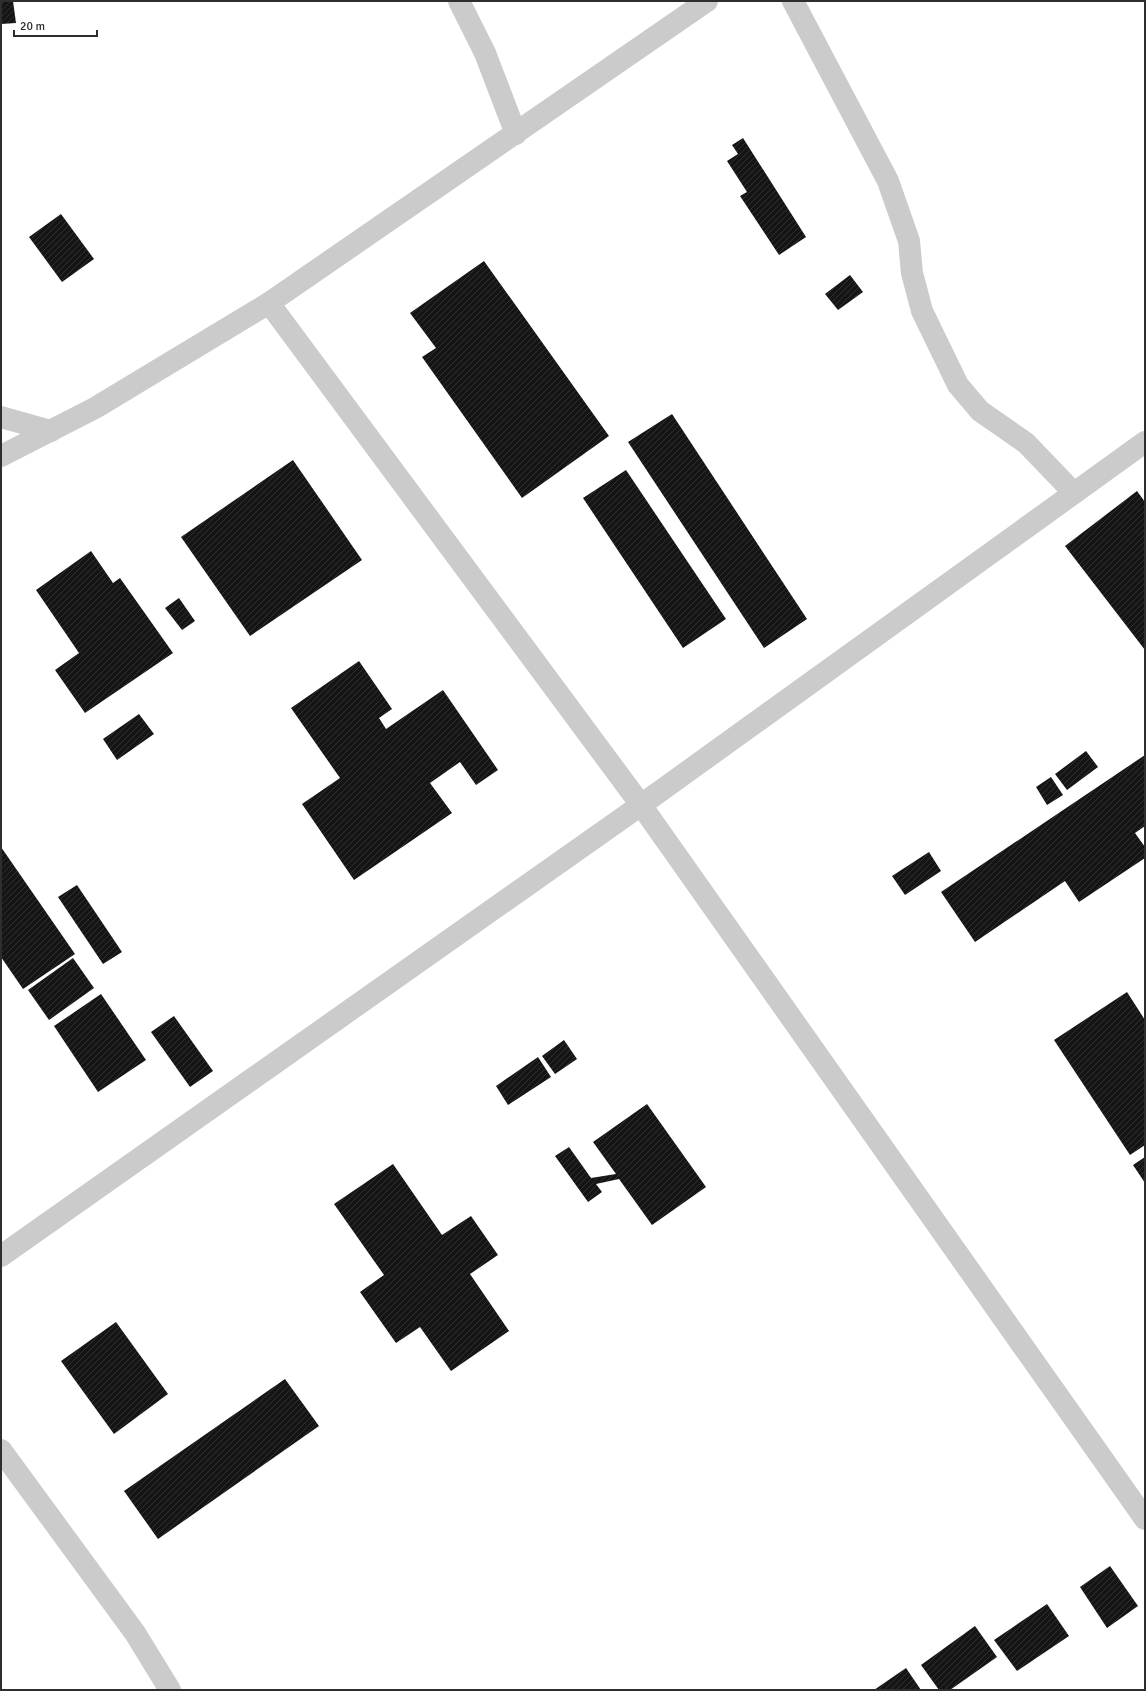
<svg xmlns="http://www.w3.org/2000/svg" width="1146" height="1691" viewBox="0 0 1146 1691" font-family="Signika,sans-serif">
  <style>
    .building { fill: url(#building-hatch) }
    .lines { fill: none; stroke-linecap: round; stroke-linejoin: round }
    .street { stroke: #cbcbcb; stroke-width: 22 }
  </style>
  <defs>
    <pattern id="building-hatch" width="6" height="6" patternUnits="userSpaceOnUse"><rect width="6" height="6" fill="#151515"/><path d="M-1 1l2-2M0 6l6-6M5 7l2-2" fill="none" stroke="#2f2f2f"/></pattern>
  </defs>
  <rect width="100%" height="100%" fill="#fff"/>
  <g class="building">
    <polygon points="1,1 13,1 16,23 1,24"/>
    <polygon points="743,138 806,237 779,255 740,196 747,192 727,161 738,154 732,145"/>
    <polygon points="61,214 94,259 62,282 29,237"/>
    <polygon points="484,261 609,436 522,498 422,357 436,348 410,313"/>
    <polygon points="850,275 863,292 838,310 825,294"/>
    <polygon points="672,414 807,619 764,648 628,442"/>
    <polygon points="293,460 362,560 250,636 181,537"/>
    <polygon points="626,470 726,619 683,648 583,498"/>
    <polygon points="1137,491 1145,502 1145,650 1065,546"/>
    <polygon points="91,551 113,583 120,578 173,653 85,713 55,670 79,653 36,590"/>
    <polygon points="179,598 195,621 182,630 165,608"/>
    <polygon points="359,661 392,709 379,718 386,729 443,690 498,770 476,785 460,762 430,783 452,813 354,880 302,804 340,778 291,708"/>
    <polygon points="139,714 154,734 117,760 103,739"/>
    <polygon points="1086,751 1098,767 1067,790 1055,774"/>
    <polygon points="1145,755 1145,826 1135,833 1145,847 1145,858 1079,902 1065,881 975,942 941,892"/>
    <polygon points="1051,777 1063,795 1047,805 1036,787"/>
    <polygon points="1,847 75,954 23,989 1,957"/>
    <polygon points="929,852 941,871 905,895 892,876"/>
    <polygon points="77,885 122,952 103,964 58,897"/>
    <polygon points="73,958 94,988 49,1020 28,990"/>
    <polygon points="1127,992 1145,1020 1145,1145 1130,1155 1054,1040"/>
    <polygon points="101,994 146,1060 98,1092 54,1026"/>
    <polygon points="174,1016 213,1071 190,1087 151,1032"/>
    <polygon points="564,1040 577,1059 555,1074 542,1056"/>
    <polygon points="538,1057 551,1077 508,1105 496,1086"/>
    <polygon points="647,1104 706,1187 652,1225 619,1179 596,1184 602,1192 588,1202 555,1156 569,1147 591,1178 616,1174 593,1142"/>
    <polygon points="1145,1157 1145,1183 1133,1165"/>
    <polygon points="393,1164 442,1235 471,1216 498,1255 470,1274 509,1331 451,1371 420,1327 396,1343 360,1292 384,1275 334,1204"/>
    <polygon points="116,1322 168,1394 114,1434 61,1361"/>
    <polygon points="285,1379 319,1426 158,1539 124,1491"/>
    <polygon points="1110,1566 1138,1606 1107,1628 1080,1587"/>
    <polygon points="1047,1604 1069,1636 1017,1671 994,1640"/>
    <polygon points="975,1626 997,1657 950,1690 939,1690 921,1665"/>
    <polygon points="906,1668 921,1690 874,1690"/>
  </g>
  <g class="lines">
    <g class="street">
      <polyline points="459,1 485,53 516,134"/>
      <polyline points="793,1 888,181 909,241 912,273 922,311 958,385 980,411 1026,443 1074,493"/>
      <polyline points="269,303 641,805 1145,1519"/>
      <polyline points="1,417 51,431"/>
      <polyline points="1,456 95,408 269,303 707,1"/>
      <polyline points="1,1256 641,805 1145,442"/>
      <polyline points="1,1450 135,1633 170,1690"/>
    </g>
  </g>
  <rect width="1146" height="1691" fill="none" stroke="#2e2e2e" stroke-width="4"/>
  <path d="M14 30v6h83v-6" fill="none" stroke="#2e2e2e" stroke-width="2"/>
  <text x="20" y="30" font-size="12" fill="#2e2e2e" stroke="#ffffff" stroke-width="3" paint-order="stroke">20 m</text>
</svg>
